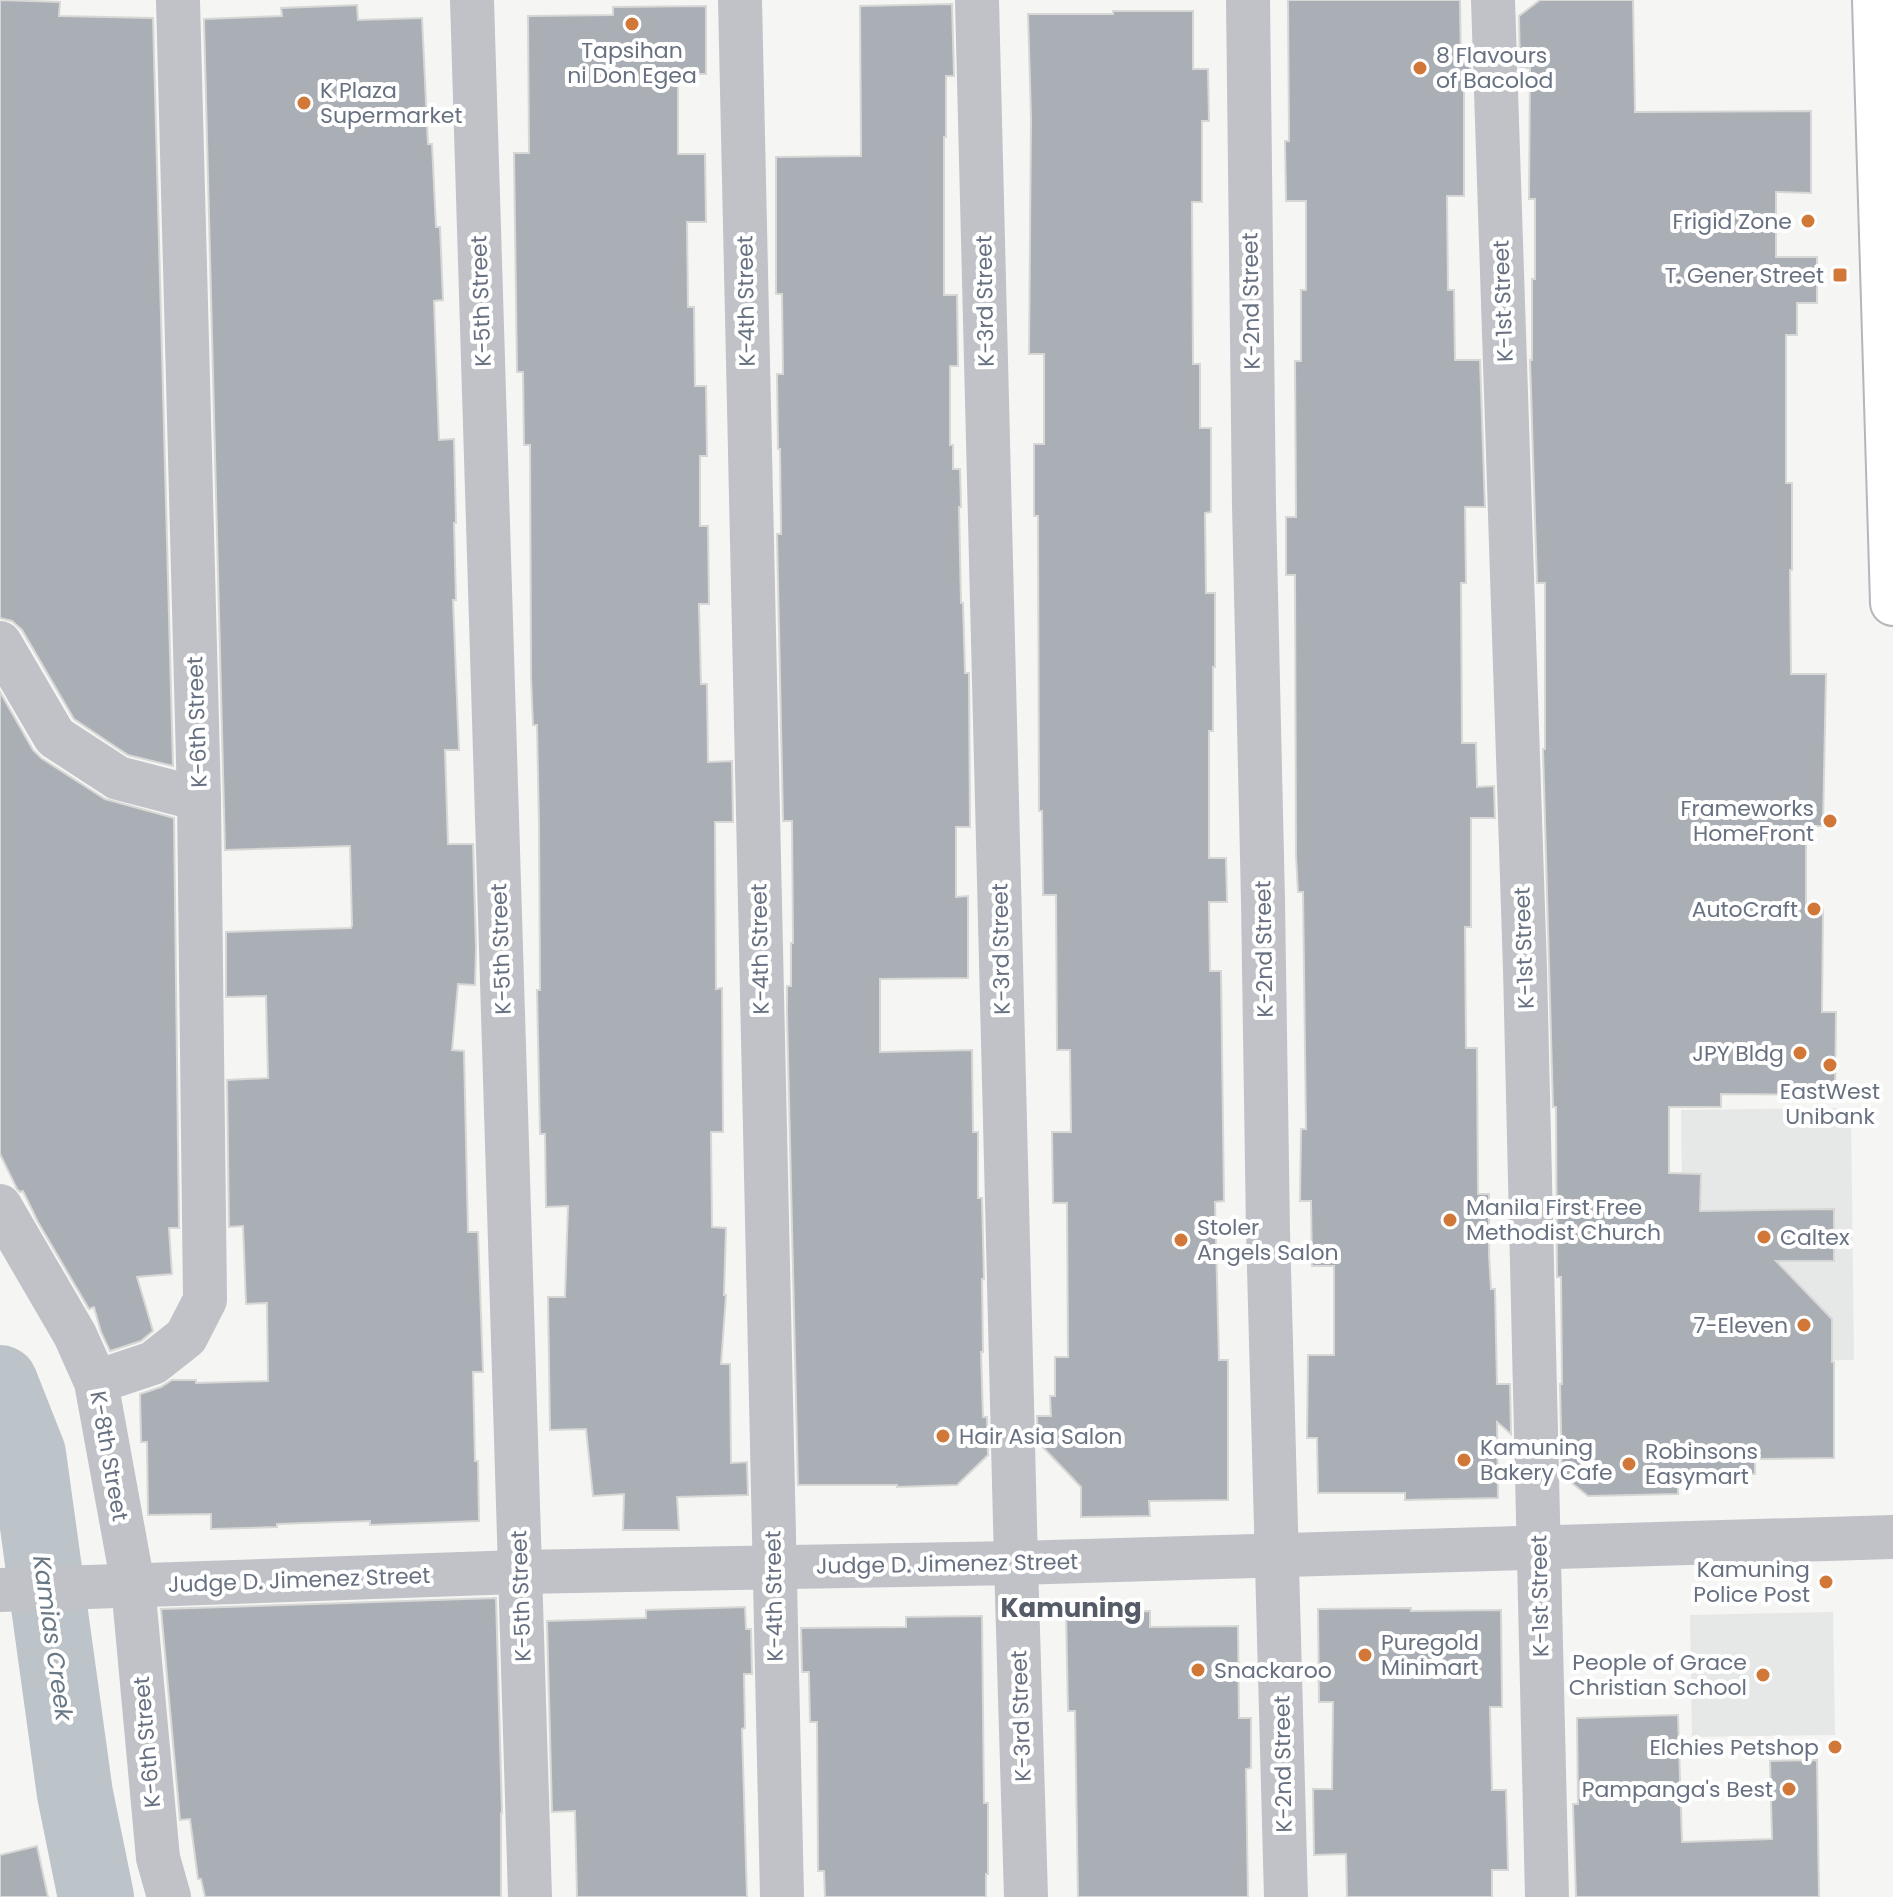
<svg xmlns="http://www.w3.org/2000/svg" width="1893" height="1897" viewBox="0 0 1893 1897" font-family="Poppins,sans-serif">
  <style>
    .built { fill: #e6e7e7 }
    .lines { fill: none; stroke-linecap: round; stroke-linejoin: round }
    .river { stroke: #bcc3c9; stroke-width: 76 }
    .building { fill: #aaaeb5; stroke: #d7d8d6; stroke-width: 2 }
    .major-casing { stroke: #b4b6bb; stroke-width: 48 }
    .minor { stroke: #c0c2c7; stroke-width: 44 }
    .major { stroke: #fff; stroke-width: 44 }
    .poi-dot { fill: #d17838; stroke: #fff; stroke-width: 3 }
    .labels { text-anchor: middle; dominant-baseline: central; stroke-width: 8; stroke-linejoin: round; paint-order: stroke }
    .poi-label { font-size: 22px; fill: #687181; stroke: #fff; text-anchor: start }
    .street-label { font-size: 22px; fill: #687181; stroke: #fff }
    .water-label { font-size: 24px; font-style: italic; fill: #697885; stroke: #fff }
    .quarter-label { font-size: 26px; font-weight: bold; fill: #555c67; stroke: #fff }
  </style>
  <rect width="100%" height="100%" fill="#f5f6f3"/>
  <g class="built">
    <polygon points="1851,1108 1854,1360 1684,1362 1681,1110"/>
    <polygon points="1833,1612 1835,1735 1692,1737 1690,1615"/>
  </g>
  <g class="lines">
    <polyline class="river" points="0,1383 28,1454 75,1794 96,1897"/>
  </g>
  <g class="building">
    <polygon points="0,0 60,2 59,16 153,18 173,766 128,755 74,719 22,630 12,621 0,618"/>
    <polygon points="1288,0 1460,0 1461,64 1470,57 1470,70 1464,70 1464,196 1447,196 1448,290 1454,290 1455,360 1480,360 1485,507 1465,507 1466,583 1461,583 1462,743 1476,743 1477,787 1494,786 1495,818 1471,818 1471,927 1465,927 1466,1048 1477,1048 1478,1194 1489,1194 1489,1255 1491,1289 1495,1289 1497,1384 1510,1384 1511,1434 1497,1422 1498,1498 1405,1500 1405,1493 1318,1493 1317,1438 1307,1438 1308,1355 1334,1355 1334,1266 1312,1266 1311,1201 1300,1201 1301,1129 1306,1129 1303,892 1298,892 1296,856 1295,575 1286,575 1286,517 1296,517 1295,361 1301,361 1301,290 1306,290 1306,201 1286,201 1285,141 1289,141"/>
    <polygon points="1540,0 1633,0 1635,112 1811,111 1811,193 1776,192 1776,257 1817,257 1817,303 1797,303 1797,335 1786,335 1786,483 1792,483 1792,570 1790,570 1791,674 1826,674 1823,826 1806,826 1806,909 1823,909 1822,1012 1836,1012 1835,1095 1721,1094 1721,1107 1669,1107 1669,1173 1701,1174 1700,1211 1834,1209 1834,1261 1776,1261 1832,1319 1832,1362 1834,1362 1834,1458 1755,1459 1755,1474 1678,1474 1678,1494 1588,1496 1562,1475 1560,1384 1562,1384 1561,1277 1557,1277 1556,1107 1553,1107 1543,749 1545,749 1545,583 1537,583 1530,360 1532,360 1532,279 1535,279 1535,199 1529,199 1530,68 1520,68 1519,16"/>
    <polygon points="952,4 954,76 946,76 946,137 944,137 944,295 957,295 958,366 950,366 950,445 953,445 953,469 960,469 961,507 959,507 961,603 963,603 965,673 969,673 970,827 956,827 956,897 968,896 968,978 880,979 880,1052 972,1050 973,1132 978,1132 978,1198 982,1198 984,1279 982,1279 983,1352 981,1352 983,1417 987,1417 988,1455 957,1485 897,1487 897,1485 798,1485 787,1013 787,986 791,986 791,943 793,943 792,821 783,821 777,534 781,534 780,449 778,449 777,374 783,374 782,294 776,294 776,157 861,156 860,6"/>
    <polygon points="357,5 358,20 422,18 428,144 432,144 436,227 440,227 443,300 434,301 439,440 454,439 456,523 454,523 456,600 453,600 459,750 445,750 448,844 473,844 476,948 475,985 458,984 452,1050 464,1051 468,1232 478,1232 483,1372 473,1372 475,1461 478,1461 479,1521 370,1525 370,1521 277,1524 277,1527 211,1529 211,1514 148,1515 147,1442 141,1442 140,1394 161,1387 172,1380 196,1380 196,1383 268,1381 267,1303 246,1304 243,1226 229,1227 227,1080 268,1078 266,996 226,997 226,932 351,928 352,925 350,846 225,850 204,19 282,16 281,8"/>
    <polygon points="706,6 706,74 678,74 678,154 705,154 706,222 687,222 688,307 694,307 695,386 706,386 707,456 700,456 700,526 708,526 709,604 699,604 701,684 707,684 708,762 732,761 733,822 715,822 716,989 722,988 723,1132 711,1132 712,1227 726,1228 724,1295 726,1295 721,1364 730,1364 731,1463 747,1462 748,1495 677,1497 679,1530 623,1530 624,1494 593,1496 586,1429 550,1430 548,1297 565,1297 568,1206 546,1207 545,1134 540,1134 537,990 540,990 539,826 537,725 533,725 531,677 530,445 524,445 523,372 517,372 514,153 529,153 528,16 613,15 613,7"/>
    <polygon points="1113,11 1193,11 1193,69 1208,69 1209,121 1202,121 1202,202 1192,202 1193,364 1200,364 1200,428 1211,428 1211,512 1205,513 1206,593 1215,593 1215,667 1213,667 1213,731 1209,731 1209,858 1226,858 1227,902 1209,902 1210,971 1221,971 1224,1201 1215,1202 1219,1360 1228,1360 1228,1500 1149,1501 1150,1516 1081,1517 1081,1487 1038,1442 1037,1416 1051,1416 1050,1396 1055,1396 1055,1357 1068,1357 1067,1203 1053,1203 1052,1132 1071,1132 1070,1050 1057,1050 1056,895 1043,895 1042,811 1039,811 1038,516 1034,516 1034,444 1044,444 1044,354 1029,354 1031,118 1028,14 1113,14"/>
    <polygon points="0,692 33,750 41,758 105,799 174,818 179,1228 169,1228 172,1274 137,1277 153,1331 141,1341 110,1351 101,1332 94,1307 89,1309 38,1222 23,1191 20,1192 17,1189 0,1154"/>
    <polygon points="496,1598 502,1813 501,1813 501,1897 205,1897 201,1879 198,1879 190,1819 180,1820 161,1609"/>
    <polygon points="745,1607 746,1629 751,1629 752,1674 744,1674 745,1728 742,1729 747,1897 577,1897 575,1811 552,1812 547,1621 646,1618 646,1610"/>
    <polygon points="1411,1608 1411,1611 1501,1610 1502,1707 1490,1707 1492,1790 1506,1790 1508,1870 1492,1870 1492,1897 1347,1897 1346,1854 1314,1855 1313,1789 1332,1789 1333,1702 1319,1702 1318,1609"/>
    <polygon points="1150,1611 1150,1627 1238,1626 1239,1718 1251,1718 1251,1768 1246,1769 1248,1897 1078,1897 1075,1711 1068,1711 1066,1612"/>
    <polygon points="982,1616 984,1803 988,1803 988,1874 986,1874 986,1897 825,1897 824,1871 818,1871 817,1722 810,1722 809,1672 802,1672 801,1628 906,1627 906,1617"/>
    <polygon points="1678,1715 1682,1842 1772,1839 1770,1761 1817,1760 1819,1897 1576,1897 1573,1804 1578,1804 1577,1718"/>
    <polygon points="37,1846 48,1897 0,1897 0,1855"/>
  </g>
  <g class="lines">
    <g class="major-casing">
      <polyline id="major" points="1875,0 1893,603"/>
    </g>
    <g class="minor">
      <polyline points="472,0 530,1897"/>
      <polyline points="740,0 782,1897"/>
      <polyline points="977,0 1016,1563 1026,1897"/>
      <polyline points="1248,0 1254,506 1263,901 1268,1231 1286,1897"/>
      <polyline points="1493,0 1525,969 1547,1897"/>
      <polyline points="0,643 55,737 118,778 199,799"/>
      <polyline points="0,1206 75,1335 96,1382 133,1585 158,1858 169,1897"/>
      <polyline points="96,1382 153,1363 186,1337 205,1300 199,799 178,0"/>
      <polyline points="0,1590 520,1572 1016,1563 1893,1537"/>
    </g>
    <use href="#major" class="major"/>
  </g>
  <g class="poi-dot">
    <circle cx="632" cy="24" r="8"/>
    <circle cx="1420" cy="68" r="8"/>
    <circle cx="304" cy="103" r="8"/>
    <circle cx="1808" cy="221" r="8"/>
    <rect x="1832" y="267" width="16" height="16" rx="4"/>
    <circle cx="1830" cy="821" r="8"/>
    <circle cx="1814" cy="909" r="8"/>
    <circle cx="1800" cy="1053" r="8"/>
    <circle cx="1830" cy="1065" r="8"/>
    <circle cx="1450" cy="1220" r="8"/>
    <circle cx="1764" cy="1237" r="8"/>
    <circle cx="1181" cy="1240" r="8"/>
    <circle cx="1804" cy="1325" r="8"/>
    <circle cx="943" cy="1436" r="8"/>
    <circle cx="1464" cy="1460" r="8"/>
    <circle cx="1629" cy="1464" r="8"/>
    <circle cx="1826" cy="1582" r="8"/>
    <circle cx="1365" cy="1655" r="8"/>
    <circle cx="1198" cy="1670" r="8"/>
    <circle cx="1763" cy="1675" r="8"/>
    <circle cx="1835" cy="1747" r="8"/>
    <circle cx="1789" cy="1789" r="8"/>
  </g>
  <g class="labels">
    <g class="poi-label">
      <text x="632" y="50" text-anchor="middle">Tapsihan<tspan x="632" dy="25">ni Don Egea</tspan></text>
      <text x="1436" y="55">8 Flavours<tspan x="1436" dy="25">of Bacolod</tspan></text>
      <text x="320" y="90">K Plaza<tspan x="320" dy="25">Supermarket</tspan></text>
      <text x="1792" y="221" text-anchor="end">Frigid Zone</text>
      <text x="1824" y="275" text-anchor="end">T. Gener Street</text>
      <text x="1814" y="808" text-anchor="end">Frameworks<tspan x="1814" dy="25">HomeFront</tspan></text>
      <text x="1798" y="909" text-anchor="end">AutoCraft</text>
      <text x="1784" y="1053" text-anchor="end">JPY Bldg</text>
      <text x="1830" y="1091" text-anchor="middle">EastWest<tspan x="1830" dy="25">Unibank</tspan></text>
      <text x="1466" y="1207">Manila First Free<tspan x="1466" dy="25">Methodist Church</tspan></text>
      <text x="1197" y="1227">Stoler<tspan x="1197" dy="25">Angels Salon</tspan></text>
      <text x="1780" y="1237">Caltex</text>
      <text x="1788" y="1325" text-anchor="end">7-Eleven</text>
      <text x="959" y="1436">Hair Asia Salon</text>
      <text x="1480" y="1447">Kamuning<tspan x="1480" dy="25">Bakery Cafe</tspan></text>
      <text x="1645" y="1451">Robinsons<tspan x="1645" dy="25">Easymart</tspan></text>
      <text x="1810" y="1569" text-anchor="end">Kamuning<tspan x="1810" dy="25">Police Post</tspan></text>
      <text x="1381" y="1642">Puregold<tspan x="1381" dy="25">Minimart</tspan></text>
      <text x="1747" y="1662" text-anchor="end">People of Grace<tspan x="1747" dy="25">Christian School</tspan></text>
      <text x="1214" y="1670">Snackaroo</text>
      <text x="1819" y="1747" text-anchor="end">Elchies Petshop</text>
      <text x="1773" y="1789" text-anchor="end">Pampanga's Best</text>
    </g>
    <g class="street-label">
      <text transform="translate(481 301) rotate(-92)">K-5th Street</text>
      <text transform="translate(746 301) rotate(-91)">K-4th Street</text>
      <text transform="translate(985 301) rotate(-91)">K-3rd Street</text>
      <text transform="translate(1251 301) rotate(-91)">K-2nd Street</text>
      <text transform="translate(1503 301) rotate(-92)">K-1st Street</text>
      <text transform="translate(197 722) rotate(-92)">K-6th Street</text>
      <text transform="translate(1524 948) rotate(-92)">K-1st Street</text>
      <text transform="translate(501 949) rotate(-92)">K-5th Street</text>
      <text transform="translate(760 949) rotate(-91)">K-4th Street</text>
      <text transform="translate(1001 949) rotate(-91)">K-3rd Street</text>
      <text transform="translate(1264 949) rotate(-91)">K-2nd Street</text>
      <text transform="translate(109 1456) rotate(80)">K-8th Street</text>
      <text transform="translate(947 1564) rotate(-1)">Judge D. Jimenez Street</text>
      <text transform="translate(299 1580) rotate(-2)">Judge D. Jimenez Street</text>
      <text transform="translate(521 1596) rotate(-92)">K-5th Street</text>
      <text transform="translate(774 1596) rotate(-91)">K-4th Street</text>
      <text transform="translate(1540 1596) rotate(-91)">K-1st Street</text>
      <text transform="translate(1021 1716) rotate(-92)">K-3rd Street</text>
      <text transform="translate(147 1742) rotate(-95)">K-6th Street</text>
      <text transform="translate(1283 1764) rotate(-91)">K-2nd Street</text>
    </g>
    <g class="water-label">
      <text transform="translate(53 1638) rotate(82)">Kamias Creek</text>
    </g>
    <g class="quarter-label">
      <text x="1071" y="1608">Kamuning</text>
    </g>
  </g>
</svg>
